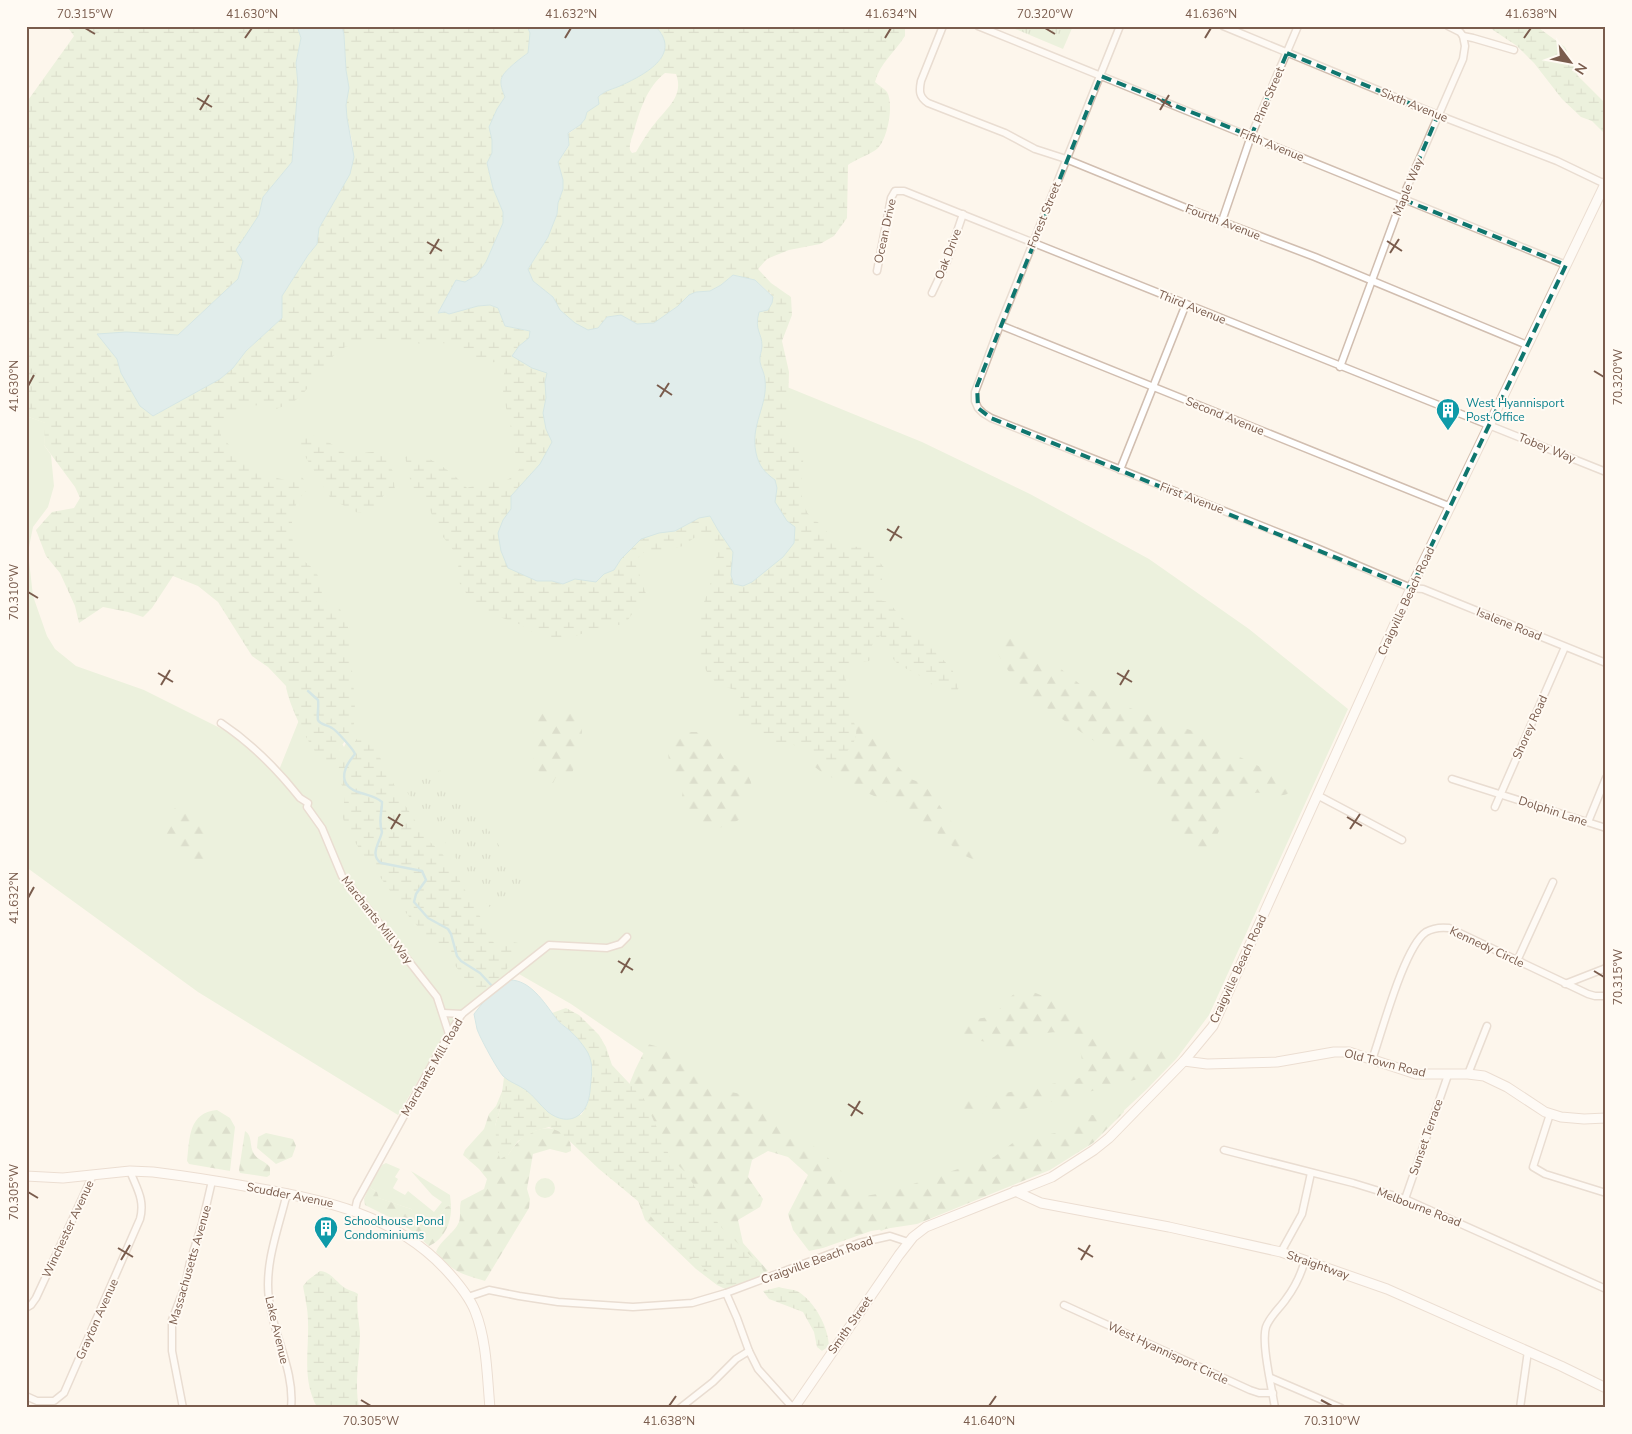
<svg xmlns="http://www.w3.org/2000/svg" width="1632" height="1434" viewBox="0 0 1632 1434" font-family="'Nunito Sans',sans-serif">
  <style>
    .green { fill: #d8ecc9 }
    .forest { fill: url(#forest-firs) }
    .wetland { fill: url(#wetland-marsh); fill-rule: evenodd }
    .park { fill: url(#park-tufts) }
    .water { fill: #bfe3e8; stroke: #a5d3da }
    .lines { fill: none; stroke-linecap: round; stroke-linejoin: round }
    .stream { stroke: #a5d3da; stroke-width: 2.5 }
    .street-casing { stroke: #d1beb0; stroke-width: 9 }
    .secondary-casing { stroke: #d6c0b0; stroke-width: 11 }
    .street { stroke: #fff; stroke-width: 6 }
    .secondary { stroke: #fff; stroke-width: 9 }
    .marked { fill: none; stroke: #0f766e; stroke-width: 4; stroke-dasharray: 10 6; stroke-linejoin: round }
    .ticks { fill: none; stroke: #7a5c4d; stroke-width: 2 }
    .labels { text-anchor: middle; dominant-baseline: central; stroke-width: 4; stroke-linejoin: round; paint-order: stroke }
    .street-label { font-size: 12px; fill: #7a5c4d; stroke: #fffaf3 }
    .culture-label { font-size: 12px; fill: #0d838f; stroke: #fffaf3; text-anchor: start }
    .neatline { fill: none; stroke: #7a5c4d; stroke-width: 2 }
    .ticks-label { font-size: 12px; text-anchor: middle; fill: #7a5c4d }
  </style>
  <defs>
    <pattern id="forest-firs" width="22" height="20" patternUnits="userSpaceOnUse" patternTransform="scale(1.25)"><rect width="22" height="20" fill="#d8ecc9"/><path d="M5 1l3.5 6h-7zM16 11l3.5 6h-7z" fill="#b4c2a5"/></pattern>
    <pattern id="wetland-marsh" width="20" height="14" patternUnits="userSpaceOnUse" patternTransform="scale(1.25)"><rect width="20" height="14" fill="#d8ecc9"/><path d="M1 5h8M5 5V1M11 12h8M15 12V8" fill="none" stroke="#b4c2a5"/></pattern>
    <pattern id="park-tufts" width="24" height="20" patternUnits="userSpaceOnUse" patternTransform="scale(1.25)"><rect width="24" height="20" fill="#d8ecc9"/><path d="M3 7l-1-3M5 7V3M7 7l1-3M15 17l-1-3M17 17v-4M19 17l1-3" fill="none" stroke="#b4c2a5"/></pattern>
  </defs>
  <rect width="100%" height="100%" fill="#fdf6ec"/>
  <g class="green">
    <polygon points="282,316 765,378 922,442 1030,494 1149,559 1249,629 1348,709 1209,1015 1177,1058 1146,1090 1087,1145 1048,1169 881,1231 849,1193 571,1004 519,974 498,987 467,1013 453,1033 439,1045 398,1115 198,992 26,867 26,416 46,423 44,445 51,455 54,486 48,507 33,527 28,552 33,596 47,636 55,649 76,666 144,690 250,743 279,770 309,695 337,734 344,747 346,743 182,454"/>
    <polygon points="386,1163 400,1169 395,1177 398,1179 393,1188 394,1189 405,1195 408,1191 434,1212 442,1202 432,1195 411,1171 450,1195 451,1205 446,1207 438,1217 440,1223 437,1226 417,1221 411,1209 378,1198 377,1192 369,1187 382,1165"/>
    <circle cx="545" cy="1188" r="10"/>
  </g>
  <g class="forest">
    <path d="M999,637H1013L1056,665L1081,685L1130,708L1201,734L1225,750L1288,780L1292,784V790C1283,801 1268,791 1255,793C1232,797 1219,831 1211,849L1204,852H1197L1184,842L1172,823L1168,806L1159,791L1146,778C1127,765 1109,751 1090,738C1056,715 1009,686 995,646Z"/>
    <path d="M535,710L545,712L573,713C577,717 581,721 582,727C583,736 575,767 571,776L566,775L557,767H553L556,777L553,783L547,782L534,765L533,758L537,740L531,728V712Z"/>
    <polygon points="852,716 864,718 888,740 889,756 908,778 924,784 956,828 981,855 979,862 963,855 937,833 890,803 824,774 811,764 807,753 822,761 856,727"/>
    <path d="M674,732H697L707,738L716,746L724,759L746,771L751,782L752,791C749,795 743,795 740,800L744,808L743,817C726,829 712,832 694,820C688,816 685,813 682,806C680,800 684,794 682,788C680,782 675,781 673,776C668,765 668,750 667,738Z"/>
    <polygon points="176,808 191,811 206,829 207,855 200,863 189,863 164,838 161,830 171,810"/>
    <path d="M1027,990C1053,998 1079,1014 1094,1037L1096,1034L1100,1033C1103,1036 1103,1040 1106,1043C1124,1058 1155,1044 1176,1051V1055L1157,1074L1008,1113C990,1114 966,1117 952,1105L953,1101L985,1097L1077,1079L1083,1076C1084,1066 1080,1042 1073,1036C1065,1029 1037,1033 1028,1038C1023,1040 1020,1045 1016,1047C1009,1050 999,1050 993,1046C991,1046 988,1043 986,1042C977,1039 969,1043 962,1033L965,1023L969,1018C1006,1023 1000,992 1027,990Z"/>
    <path d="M648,1044L670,1050L700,1070L721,1090L736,1093L753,1098L775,1119L815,1147L839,1167L852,1191L865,1196L889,1192L994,1157L1014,1142L1064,1131L1083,1123L1090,1115C1103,1116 1108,1106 1123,1107L1124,1112L1093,1143L1050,1170L917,1224L871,1231L823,1248L809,1251L793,1230L788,1214L808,1175L788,1157L768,1151L752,1160L748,1177L763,1199L760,1207L738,1220L743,1243L768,1271L725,1289L717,1285L696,1269L645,1220L612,1127L635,1070Z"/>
    <path d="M503,1089L500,1109L495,1126L508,1155C511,1150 514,1146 518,1142C530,1129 558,1120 569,1140C571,1143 571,1148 571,1151L566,1153L550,1149L533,1154L527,1189L530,1199L529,1208L485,1281C461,1274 453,1272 436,1252C440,1240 454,1234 459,1222C461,1216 459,1208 461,1201L484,1189L487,1179L479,1169L463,1155L465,1150L484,1129L489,1114L496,1106Z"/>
    <path d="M217,1110L230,1118L235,1127L230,1171L189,1164L187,1161C190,1138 188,1113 217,1110Z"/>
    <path d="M245,1131C253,1136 249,1146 254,1154C258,1160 265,1161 270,1167V1175L267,1177L240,1173L239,1170Z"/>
    <polygon points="266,1133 293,1139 296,1146 292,1157 276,1164 257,1148 258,1137"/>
    <path d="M369,1187L377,1192L379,1198L411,1209L417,1215V1221C422,1224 431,1224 437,1226L440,1223L438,1217L446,1207L451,1205C452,1221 445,1239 429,1246L412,1231L395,1220L365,1205L364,1199Z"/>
  </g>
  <g class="wetland">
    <path d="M67,26H297L301,38L296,63L298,85L292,162L263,197L259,215L237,250L243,261L238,279L178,335L126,332L101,338L117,359L121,373L153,416L220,379L233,368L246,351L282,318V296L308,255L317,244L319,228L341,190L353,146L347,118L346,105L349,88L346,70L344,35L342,26H527L530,33L528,53C522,57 505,70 502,77C499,84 503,91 505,97L497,109L489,127L492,140V154L487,163L493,188L503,212V223L486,262L477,275L465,282L456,281L438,313L445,312L449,314L478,306L490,305L498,308L505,326L530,331L529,338L519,346L532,368L547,373L545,382L546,398L543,413L546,429L552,442L540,464L511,496V509L503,520L509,568L537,581H552L563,584L575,579L596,582L604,574L614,570L621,559L641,539L659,533L675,531L699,518L710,516L718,530L733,552L731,562L752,582L783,557L794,543L795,527L787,521L775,501L777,488L775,480C764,472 759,466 756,453C749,423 768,406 765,380C765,374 761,368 760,361C759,356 762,351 762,346C762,335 751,323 759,312C762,309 769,306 772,303L771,294L755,280L733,275L721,285L710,291L696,292L689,295L678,306L654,323L637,324L621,315L607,317L598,328L588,331L575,323L559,310L553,297L533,281L528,269L548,237L557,214L558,203L563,189V180L558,162L569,146L568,134L580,125L585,119L587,112L598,104V97C605,90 614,89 623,84C637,78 650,70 661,59L662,34L655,26H905V36C895,52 880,63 875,82C878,85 884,88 887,92C894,104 888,138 878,148C872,154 856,159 848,165L847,218L834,236L820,244L789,250L774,256L767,259L758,269L771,283L791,297L792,315L782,341L789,372L788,407L785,434L787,439L804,451C803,472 796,496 809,515C812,519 817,521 821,525C840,547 837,546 866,547L889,573L885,580H874L878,600L889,602L895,610L952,669L959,686L957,693C941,695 928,680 915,673C906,668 897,666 892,657C889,653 890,646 889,642L880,636L874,641L871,648L875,655L869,661L854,664L844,674C849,688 849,700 851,714C852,719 855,723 856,729C858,743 846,753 837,761H822L792,744L774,742L760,735L735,717L741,696L735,690L726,687L711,679L700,660V614L715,570L717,553L714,536L694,538L683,546L668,550H646L635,561L646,594L628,620L620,625L608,624L557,643L545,639L519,624L477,609L460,584L457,574L459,562L453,550L437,529L428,504L425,498L412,488L405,457L414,453C434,459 453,472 467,488C474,486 479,483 486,481C492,479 496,481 502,481C512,480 518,471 523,464L513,449L511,428L503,395L504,373L500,364L495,362L479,364L471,360L467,351L458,345L434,342L421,344L404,340L376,339L345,347L327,361L312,383L301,396L292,403L276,409L262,405L246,406L230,412L221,424V436C247,464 250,471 289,481L301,475L309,488C306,491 302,495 299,499C290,513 289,541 298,555C303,562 313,566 317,574C327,592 313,599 340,609L348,626L355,703L354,724L343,744L334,745L337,757L334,762L325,763C311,752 288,704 286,686L268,667L252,656L218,602L198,586L173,576L152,608L143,617L128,612L103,607L79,623L75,606L60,573L46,556L36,530L52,512L74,508L80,498L75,487L44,445L45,423L26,416V157L30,149L26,143V103L74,36ZM665,73L676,74C684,95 668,107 656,122C648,131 642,142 636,152L632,153L630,150C629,143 632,138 634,131C640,110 647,87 665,73Z"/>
    <polygon points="1487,26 1536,26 1565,47 1578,76 1606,104 1606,135 1592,121 1581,117 1562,99 1534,63 1517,46"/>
    <path d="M312,435L327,441L352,458C361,453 375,449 385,454L393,472L395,491L385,494L368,513H358L331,499L300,448L301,440Z"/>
    <path d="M358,737L364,738L372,742L403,802L416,822L421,834L441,852L453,869L481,918L484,930L494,943L498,947L505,946L512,942L518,943L520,948C510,966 495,990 474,993C457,962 433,944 410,918C400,906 392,893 383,881C370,863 354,844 345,824C339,810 347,802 344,791C341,781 335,777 339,766Z"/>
    <path d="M566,1008L579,1015L599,1035L606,1047L612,1065L644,1099L670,1157L686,1173L720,1226L761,1266L765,1274L760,1279L727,1286L674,1245L639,1202L599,1169L560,1132L549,1127L535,1131L518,1141L508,1155L500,1159L497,1148L495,1126L500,1109L504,1077L527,1090L548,1111L581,1115C588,1106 590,1096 590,1086C593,1061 588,1047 569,1030C562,1024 556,1020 552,1013Z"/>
    <path d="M320,1271C332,1272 337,1284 347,1289C351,1291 354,1291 358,1294C356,1307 359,1320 360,1333C360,1357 354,1383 359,1407C346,1408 327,1404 317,1407C302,1380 309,1351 308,1322C308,1309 305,1298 303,1286L308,1280Z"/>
    <path d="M779,1287C785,1289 794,1289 799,1292C815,1303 828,1326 829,1346L822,1351L817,1347L814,1332L803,1312L769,1299L763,1291Z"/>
  </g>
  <g class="park">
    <polygon points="1008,26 1073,26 1063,49"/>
    <polygon points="422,769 428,778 440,770 465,806 431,829 407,792 416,786 410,777"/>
    <polygon points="472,805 524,883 489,907 436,829"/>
  </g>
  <g class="water">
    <polygon points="297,26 342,26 344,35 346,70 349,88 346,105 347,118 354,157 350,174 319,228 317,244 308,255 282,296 282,318 246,351 233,368 220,379 153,416 140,406 121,373 117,359 97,334 126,332 178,335 238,279 243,261 236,250 259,215 263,197 292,162 298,85 296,63 301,38"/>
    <path d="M527,26H655C683,54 646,74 622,85C614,89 605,90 598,97L599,104L587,112L585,119L580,125L568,133L569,145L558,162L563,180V189L558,203L557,214L548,237L528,269L533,281L553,297L560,310L575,323L588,330L598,328L607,317L621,315L637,324L654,323L678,306L689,295L696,292L710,291L721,285L733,275L755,280L773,297L772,303L768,310L759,312C754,331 762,332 762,346C762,351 759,356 760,362C761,368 765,374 765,380C768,406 750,424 756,453C759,466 764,472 775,480L777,488L775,502L787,521L795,527L794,543L783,557L752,582L743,586L734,584L731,575L733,552L718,530L710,516L699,518L675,531L659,533L641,539L621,559L614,570L604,574L596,582L575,579L563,584L552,581H537L508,568L501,551L498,533L503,520L511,509V496L540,464L552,442L546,429L543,413L546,398L545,382L547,373L532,368L512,356L519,346L529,338L530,331L505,326L498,308L490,305L478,306L449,314L445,312L438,313L456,280L465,282L477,275L486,262L503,223V212L493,188L487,163L492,153V140L489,127L497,109L505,97C503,91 499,84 502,77C505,70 522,57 528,53L530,33Z"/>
    <path d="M510,980C530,980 544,1002 555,1017C558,1022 564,1026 569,1030C576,1036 584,1046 588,1053C594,1065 591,1078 590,1091C588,1116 569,1128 548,1112C540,1105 534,1096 526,1090C519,1085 509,1082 503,1076C497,1069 480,1038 477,1029C476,1024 475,1019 474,1014L485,1000Z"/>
  </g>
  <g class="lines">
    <path class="stream" d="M308,691L318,700C319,706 317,715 318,720C320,725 328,725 332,728C336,730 354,750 355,754C342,769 337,786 361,793C370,796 375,796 382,802C382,813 378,821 382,832C380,842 369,855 381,863L422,871L426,880L416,894L414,902L428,918L448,929L451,934L457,956L461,961L480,973L493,987"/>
    <g class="street-casing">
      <g id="street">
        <path d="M943,26L921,81C919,91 919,97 928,103L1005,133L1035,149L1066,159L1186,208L1315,257L1527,345"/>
        <polyline points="978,26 1566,265"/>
        <polyline points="1120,26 1000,325 975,392 975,401 978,408 983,413 991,418 1312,546 1411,588 1423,589 1606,663"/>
        <polyline points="1223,26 1438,115 1557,161 1605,184"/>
        <polyline points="1448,26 1460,32 1463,36 1473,38 1514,50"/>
        <polyline points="1222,221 1251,136 1298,26"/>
        <polyline points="877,271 891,198 895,191 904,191 1606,472"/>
        <polyline points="932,293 947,261 963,214"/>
        <polyline points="1000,325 1451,507"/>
        <polyline points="1340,367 1402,199 1463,59 1465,46 1463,36"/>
        <polyline points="1120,470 1186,304"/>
        <path d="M221,723C251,743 277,769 300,798L308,803L307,807L322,828L342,876L437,997L449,1034"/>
        <polyline points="1452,779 1606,828"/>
        <polyline points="1317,795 1402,840"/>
        <polyline points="1495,807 1565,647"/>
        <polyline points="1588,822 1606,778"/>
        <polyline points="1517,961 1553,882"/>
        <polyline points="1565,984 1606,968"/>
        <polyline points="443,1013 462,1014"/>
        <path d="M1372,1060C1382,1032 1404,947 1426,932C1433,928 1441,927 1449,928L1588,994L1595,996H1606"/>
        <polyline points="1468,1074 1487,1026"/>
        <polyline points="1550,1114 1533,1167 1545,1174 1606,1193"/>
        <polyline points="1224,1150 1353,1183 1405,1199 1606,1289"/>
        <path d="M287,1193C279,1227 264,1264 269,1299C273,1335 295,1371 291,1408"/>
        <polyline points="1405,1199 1448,1075"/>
        <polyline points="355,1210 357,1201 449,1034 462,1014 549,945 607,948 620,944 627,937"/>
        <polyline points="1281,1252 1302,1214 1311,1173"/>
        <polyline points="726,1293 737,1318 749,1351 758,1369 793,1408"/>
        <polyline points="468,1297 489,1290 519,1296 558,1302 633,1307 692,1303 726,1293 859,1243 890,1236 908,1242"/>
        <polyline points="1064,1305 1250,1390 1259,1393 1273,1393"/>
        <polyline points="26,1308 31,1305 36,1298 93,1175"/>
        <polyline points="1271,1378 1341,1408"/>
        <path d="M26,1396L37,1401H54L64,1393L140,1219C145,1200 137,1189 130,1171"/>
        <polyline points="183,1408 172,1351 172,1320 185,1286 190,1262 202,1224 212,1181"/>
        <polyline points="680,1408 713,1382 736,1359 749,1351"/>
        <path d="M1275,1408C1272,1389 1261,1343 1266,1327C1270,1316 1280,1308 1286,1299C1295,1287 1301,1275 1305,1260"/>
        <polyline points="1520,1408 1528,1351"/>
      </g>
    </g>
    <g class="secondary-casing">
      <g id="secondary">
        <polyline points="1184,1061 1207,1064 1277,1062 1334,1052 1349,1052 1416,1074 1468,1074 1484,1076 1507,1087 1545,1112 1561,1117 1584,1119 1606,1118"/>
        <path d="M26,1176L63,1178L130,1171L153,1172C185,1176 218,1181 250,1187C322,1199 395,1214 447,1271C458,1283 469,1296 475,1311C487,1341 487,1376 490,1408"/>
        <polyline points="1015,1191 1041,1203 1169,1227 1281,1252 1387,1289 1561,1366 1606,1388"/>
        <polyline points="794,1408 899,1255 913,1237 926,1227 1052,1177 1094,1150 1109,1138 1184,1061 1213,1026 1411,588 1606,182"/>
      </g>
    </g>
    <use href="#street" class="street"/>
    <use href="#secondary" class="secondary"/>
  </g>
  <path d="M0 0H1632V1434H0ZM1287,53L1438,115L1402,199L1566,265L1411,588L991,418L978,408L977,386L1101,76L1251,136Z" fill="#fdf6ec" fill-opacity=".55" fill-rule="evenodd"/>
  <path class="marked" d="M1287,53L1438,115L1402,199L1566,265L1411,588L991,418L978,408L977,386L1101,76L1251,136Z"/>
  <path class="ticks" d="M85,28L95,34M1045,28L1055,34M245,38L252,28M565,38L571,28M885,38L891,28M1205,38L1211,28M1524,38L1531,28M197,98L212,107M1157,98L1172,107M200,110L209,95M1160,110L1169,95M1387,241L1402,251M427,242L442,251M1390,253L1399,239M430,254L439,239M1594,371L1604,377M657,385L672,395M28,386L34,375M660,397L669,383M887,529L902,538M890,541L899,526M28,592L38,598M158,673L173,682M1117,673L1132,682M161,685L170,670M1120,685L1129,670M388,817L403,826M1347,817L1362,826M391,829L400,814M1350,829L1360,814M28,898L34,887M618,961L633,970M1594,971L1604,977M621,973L630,958M848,1104L863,1114M851,1116L860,1101M28,1192L38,1198M118,1248L133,1257M1078,1248L1093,1257M121,1260L130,1245M1081,1260L1090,1245M361,1400L371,1406M1321,1400L1332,1406M669,1406L676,1396M989,1406L996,1396"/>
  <defs>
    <g id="building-pin" transform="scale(1.25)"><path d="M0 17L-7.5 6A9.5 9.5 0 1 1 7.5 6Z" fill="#0f9aa8" stroke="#fffaf3"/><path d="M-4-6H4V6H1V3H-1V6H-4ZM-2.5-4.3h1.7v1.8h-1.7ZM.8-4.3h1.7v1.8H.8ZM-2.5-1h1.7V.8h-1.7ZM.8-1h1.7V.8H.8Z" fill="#fff"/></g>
  </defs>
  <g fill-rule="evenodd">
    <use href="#building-pin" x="1448" y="410"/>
    <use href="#building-pin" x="326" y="1228"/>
  </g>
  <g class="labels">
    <g class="street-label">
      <text transform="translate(1269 95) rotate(-67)">Pine Street</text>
      <text transform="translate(1414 105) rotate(22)">Sixth Avenue</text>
      <text transform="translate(1272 145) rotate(22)">Fifth Avenue</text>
      <text transform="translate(1408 187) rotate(-68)">Maple Way</text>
      <text transform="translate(1044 215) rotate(-68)">Forest Street</text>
      <text transform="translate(1223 222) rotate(21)">Fourth Avenue</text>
      <text transform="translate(885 231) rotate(-78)">Ocean Drive</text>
      <text transform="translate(948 254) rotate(-69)">Oak Drive</text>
      <text transform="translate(1192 307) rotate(22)">Third Avenue</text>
      <text transform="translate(1225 416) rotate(22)">Second Avenue</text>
      <text transform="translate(1547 448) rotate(22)">Tobey Way</text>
      <text transform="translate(1192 498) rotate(21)">First Avenue</text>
      <text transform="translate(1406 601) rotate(-65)">Craigville Beach Road</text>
      <text transform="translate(1509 624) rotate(22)">Isalene Road</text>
      <text transform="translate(1530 727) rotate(-66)">Shorey Road</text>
      <text transform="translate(1553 811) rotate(18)">Dolphin Lane</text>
      <text transform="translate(377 920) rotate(52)">Marchants Mill Way</text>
      <text transform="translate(1487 947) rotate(25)">Kennedy Circle</text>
      <text transform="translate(1238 969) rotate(-65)">Craigville Beach Road</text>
      <text transform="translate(1385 1063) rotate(14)">Old Town Road</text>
      <text transform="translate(432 1067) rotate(-60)">Marchants Mill Road</text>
      <text transform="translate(1426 1137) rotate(-71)">Sunset Terrace</text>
      <text transform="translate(290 1195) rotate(11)">Scudder Avenue</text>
      <text transform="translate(1419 1207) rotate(21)">Melbourne Road</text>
      <text transform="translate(68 1229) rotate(-65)">Winchester Avenue</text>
      <text transform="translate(817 1260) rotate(-20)">Craigville Beach Road</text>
      <text transform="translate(190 1265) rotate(-74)">Massachusetts Avenue</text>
      <text transform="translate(1318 1265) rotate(19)">Straightway</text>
      <text transform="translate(97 1319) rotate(-66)">Grayton Avenue</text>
      <text transform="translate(850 1325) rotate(-55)">Smith Street</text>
      <text transform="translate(277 1330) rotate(77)">Lake Avenue</text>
      <text transform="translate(1168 1353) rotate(25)">West Hyannisport Circle</text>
    </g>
    <g class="culture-label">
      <text x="1466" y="403">West Hyannisport<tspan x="1466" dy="14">Post Office</tspan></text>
      <text x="344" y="1221">Schoolhouse Pond<tspan x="344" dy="14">Condominiums</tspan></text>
    </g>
  </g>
  <rect width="1632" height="1434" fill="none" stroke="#fffaf3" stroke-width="55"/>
  <g transform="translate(1570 62) rotate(122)" stroke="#fffaf3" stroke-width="4" paint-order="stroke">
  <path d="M0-4L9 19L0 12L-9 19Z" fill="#7a5c4d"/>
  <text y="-8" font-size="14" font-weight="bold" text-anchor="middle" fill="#7a5c4d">N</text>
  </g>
  <rect x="28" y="28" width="1576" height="1378" class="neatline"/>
  <g class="ticks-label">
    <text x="85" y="18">70.315°W</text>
    <text x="252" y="18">41.630°N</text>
    <text x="571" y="18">41.632°N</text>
    <text x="891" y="18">41.634°N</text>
    <text x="1045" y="18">70.320°W</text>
    <text x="1211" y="18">41.636°N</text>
    <text x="1531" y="18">41.638°N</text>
    <text transform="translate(1618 377) rotate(-90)" y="4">70.320°W</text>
    <text transform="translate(14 386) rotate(-90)" y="4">41.630°N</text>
    <text transform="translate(14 592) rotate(-90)" y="4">70.310°W</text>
    <text transform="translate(14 898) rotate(-90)" y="4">41.632°N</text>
    <text transform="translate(1618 977) rotate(-90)" y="4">70.315°W</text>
    <text transform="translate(14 1192) rotate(-90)" y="4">70.305°W</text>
    <text x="371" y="1425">70.305°W</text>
    <text x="669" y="1425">41.638°N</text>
    <text x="989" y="1425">41.640°N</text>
    <text x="1332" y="1425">70.310°W</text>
  </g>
</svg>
